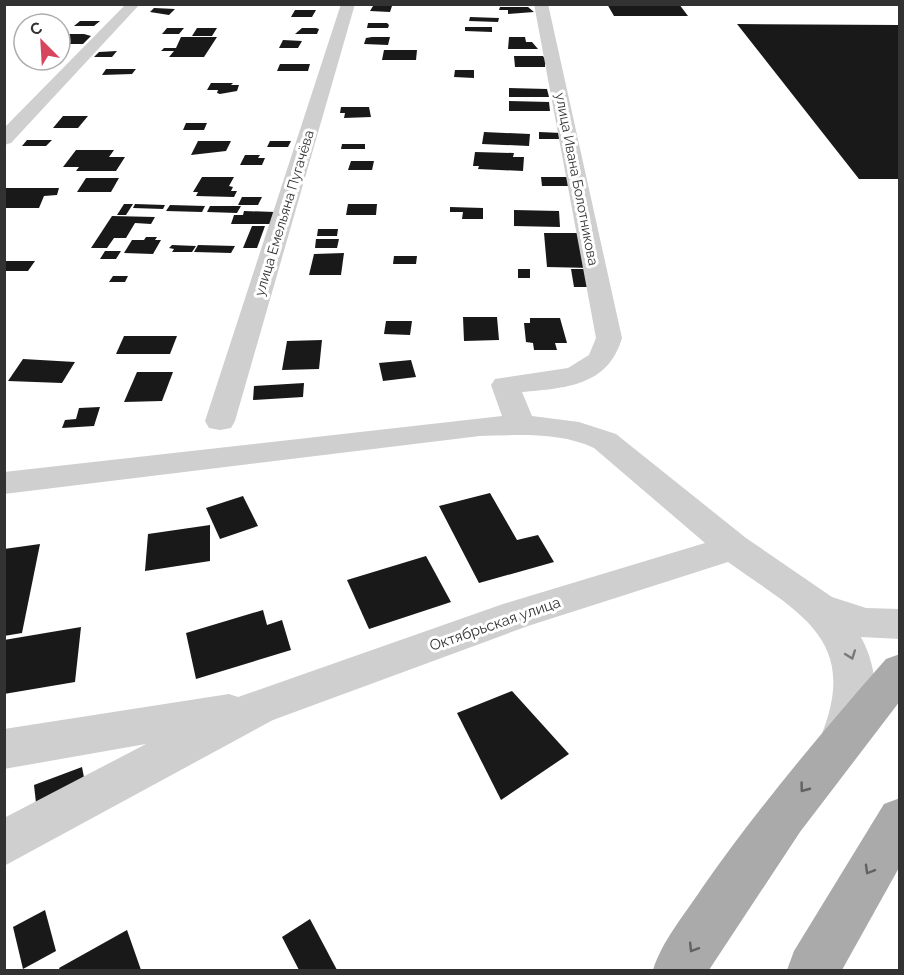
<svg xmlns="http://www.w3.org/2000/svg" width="904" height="975" viewBox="0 0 904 975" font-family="Raleway,sans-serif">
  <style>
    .building { fill: #191919 }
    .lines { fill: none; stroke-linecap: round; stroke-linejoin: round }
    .minor { fill: #cfcfcf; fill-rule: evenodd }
    .major { fill: #aaa; fill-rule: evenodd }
    .oneway { stroke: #797979 }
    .oneway2 { stroke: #626262 }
    .labels { text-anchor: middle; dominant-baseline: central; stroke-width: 6; stroke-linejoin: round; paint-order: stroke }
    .far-street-label { font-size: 14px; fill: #323232; stroke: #fff }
    .street-label { font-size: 15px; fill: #323232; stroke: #fff }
  </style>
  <rect width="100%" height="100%" fill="#fff"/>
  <g class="building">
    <polygon points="607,4 679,4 688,16 614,16"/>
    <polygon points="373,6 392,6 390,12 370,11"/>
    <polygon points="500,7 528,7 534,12 508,14 508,10 499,10"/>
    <polygon points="154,8 175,9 169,15 150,12"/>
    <polygon points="295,10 316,10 312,17 291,17"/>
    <polygon points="470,17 499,18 498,22 469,21"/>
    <polygon points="80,21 100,21 94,26 74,26"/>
    <polygon points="368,23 387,23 389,25 388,28 367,28"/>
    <polygon points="737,24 900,25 900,179 859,179"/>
    <polygon points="465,27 492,27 492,32 465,31"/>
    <polygon points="167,28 184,28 179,34 162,34"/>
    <polygon points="197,28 217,28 212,36 192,36"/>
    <polygon points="302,28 316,28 319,29 317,34 295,34"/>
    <polygon points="70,34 84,34 91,36 83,44 60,44"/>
    <polygon points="181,37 217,37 204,57 169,57 174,51 161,51 164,48 176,48"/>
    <polygon points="372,37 390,37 388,45 364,44 366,38"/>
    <polygon points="509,37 525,37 526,42 532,42 538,49 508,49"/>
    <polygon points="283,40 302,41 298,48 279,48"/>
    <polygon points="384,50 417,50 416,60 382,60"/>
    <polygon points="117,51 112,57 94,57 99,52"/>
    <polygon points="514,56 543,56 548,64 545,64 545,67 515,67"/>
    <polygon points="280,64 310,64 308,71 277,71"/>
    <polygon points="106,69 136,69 132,74 102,75"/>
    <polygon points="455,70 474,70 474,78 454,77"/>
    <polygon points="211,83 233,83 231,85 239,85 237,91 220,94 217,93 218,90 207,90"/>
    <polygon points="509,88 547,89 549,97 509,97"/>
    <polygon points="509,101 549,102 550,111 509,111"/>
    <polygon points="341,107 369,107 371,117 344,118 345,113 340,113"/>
    <polygon points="63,116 88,116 78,128 53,128"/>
    <polygon points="186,123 207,123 204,130 183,130"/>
    <polygon points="484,132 530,134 529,146 482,144"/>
    <polygon points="539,132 562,133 562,139 539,139"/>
    <polygon points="27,140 52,140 46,146 22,146"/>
    <polygon points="198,141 231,141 226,151 191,155"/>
    <polygon points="270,141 291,141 288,147 267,147"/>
    <polygon points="342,144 365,144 365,149 341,149"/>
    <polygon points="76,150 114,150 109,157 125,157 116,171 76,171 79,167 63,167"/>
    <polygon points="475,152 514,153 513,157 524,157 523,171 478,169 479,166 473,166"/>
    <polygon points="245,155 260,155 258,158 265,158 262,165 240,165"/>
    <polygon points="351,161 374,161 372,170 348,170"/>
    <polygon points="202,177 234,177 229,186 233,187 231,191 237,191 234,197 196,196 198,192 193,192"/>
    <polygon points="541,177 573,177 574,186 542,186"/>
    <polygon points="86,178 119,178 111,192 77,192"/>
    <polygon points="4,188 59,188 57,195 44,196 39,208 4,208"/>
    <polygon points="242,197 262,197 258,205 238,205"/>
    <polygon points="124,204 133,204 126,215 117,215"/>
    <polygon points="135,204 165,205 163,209 133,208"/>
    <polygon points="348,204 377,204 376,215 346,215"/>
    <polygon points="170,205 205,206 202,212 166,211"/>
    <polygon points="210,206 241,206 237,213 207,212"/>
    <polygon points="450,207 483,208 483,219 462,219 463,212 450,212"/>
    <polygon points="514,210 559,211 560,227 514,226"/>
    <polygon points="244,211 275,212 270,224 231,224 234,215 243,215"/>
    <polygon points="112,216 155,217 151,224 135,223 126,238 114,238 107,248 91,248"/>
    <polygon points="252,226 265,226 257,248 243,248"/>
    <polygon points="318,229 338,229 337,236 317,236"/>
    <polygon points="544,233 585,233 591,268 547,267"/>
    <polygon points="146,237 157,237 155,240 161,240 153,254 124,253 132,240 144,240"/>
    <polygon points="316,239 339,239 337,248 315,248"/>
    <polygon points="172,245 196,246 192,252 172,252 174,249 169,248"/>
    <polygon points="198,245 235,246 231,253 194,252"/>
    <polygon points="105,251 121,251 116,259 100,259"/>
    <polygon points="344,253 341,275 309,275 314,254"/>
    <polygon points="394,256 417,256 416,264 393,264"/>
    <polygon points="4,261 35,261 28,271 4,271"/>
    <rect x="518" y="269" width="12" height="9"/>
    <polygon points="571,269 593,269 596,287 574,287"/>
    <polygon points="113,276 128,276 125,282 109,282"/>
    <polygon points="463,317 497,317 499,340 464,341"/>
    <polygon points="530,318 560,318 567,343 555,343 557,350 534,350 533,343 526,342 524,323 530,323"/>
    <polygon points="386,321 412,321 410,335 384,334"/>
    <polygon points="124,336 177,336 170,354 116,354"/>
    <polygon points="322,340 319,369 282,370 287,341"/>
    <polygon points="23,359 75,362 62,383 8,381"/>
    <polygon points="411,360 416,377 383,381 379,363"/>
    <polygon points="137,372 173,372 162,401 124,402"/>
    <polygon points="304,383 303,397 253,400 254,386"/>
    <polygon points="100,407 94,426 62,428 65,420 76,419 79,408"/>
    <polygon points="490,493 517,540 538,535 554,562 479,583 439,506"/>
    <polygon points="243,496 258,526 220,539 206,508"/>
    <polygon points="210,525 210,561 145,571 148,534"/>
    <polygon points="40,544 22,633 4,636 4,549"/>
    <polygon points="426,556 451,602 369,629 347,580"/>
    <polygon points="263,610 267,625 282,620 291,650 196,679 186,633"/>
    <polygon points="81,627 75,682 4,694 4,640"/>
    <polygon points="512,691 569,754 501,800 457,713"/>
    <polygon points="82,767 87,793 37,812 34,785"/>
    <polygon points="45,910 56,951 23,969 13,927"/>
    <polygon points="310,919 337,970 299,970 282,937"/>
    <polygon points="127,930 141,970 60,970 59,968"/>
  </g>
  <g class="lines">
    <g class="minor">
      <polygon points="126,4 140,4 11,143 4,145 4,128"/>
      <polygon points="341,4 355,4 235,421 231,428 220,430 209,428 205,421"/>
      <path d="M534,4H548L622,338C608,386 566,388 522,392L532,416L579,422L616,434L746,538L832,597L866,608L900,609V639L861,637C882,677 877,710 858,750L843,755L828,750L821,736C861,638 797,612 728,562L528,626L273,720L4,866V818L146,744L4,769V729L229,694L238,697L503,604L705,543L594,448C560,432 517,435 480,436L4,494V472L502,416L491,385L495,379L568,368L589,355L596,338Z"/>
    </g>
    <g class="major">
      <path d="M900,654V701L800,832L709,970H653C662,941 685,914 702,888C758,808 821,733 886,659Z"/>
      <polygon points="900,798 900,866 842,970 787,970 794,951 884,804"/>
    </g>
  </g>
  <defs><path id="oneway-chevron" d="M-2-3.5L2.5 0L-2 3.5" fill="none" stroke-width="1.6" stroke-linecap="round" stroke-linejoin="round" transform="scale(1.5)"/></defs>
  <use class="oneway" href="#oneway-chevron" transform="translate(851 655) rotate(70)"/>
  <g class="oneway2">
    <use href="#oneway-chevron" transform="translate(804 788) rotate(127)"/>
    <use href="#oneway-chevron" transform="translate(869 870) rotate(120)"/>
    <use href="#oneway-chevron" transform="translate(693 948) rotate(122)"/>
  </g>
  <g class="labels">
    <g class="far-street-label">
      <text transform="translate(577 179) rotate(79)">улица Ивана Болотникова</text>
      <text transform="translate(284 213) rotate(-73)">улица Емельяна Пугачёва</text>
    </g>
    <g class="street-label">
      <text transform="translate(495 624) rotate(-19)">Октябрьская улица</text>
    </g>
  </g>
  <rect width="904" height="975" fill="none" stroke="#323232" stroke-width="12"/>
  <g transform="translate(42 42) rotate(336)"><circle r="28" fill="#ffffff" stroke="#adadad" stroke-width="1.5"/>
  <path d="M0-4.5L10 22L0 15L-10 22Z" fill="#d7465d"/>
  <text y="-9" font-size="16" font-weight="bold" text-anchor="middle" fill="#323232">С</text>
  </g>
</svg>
